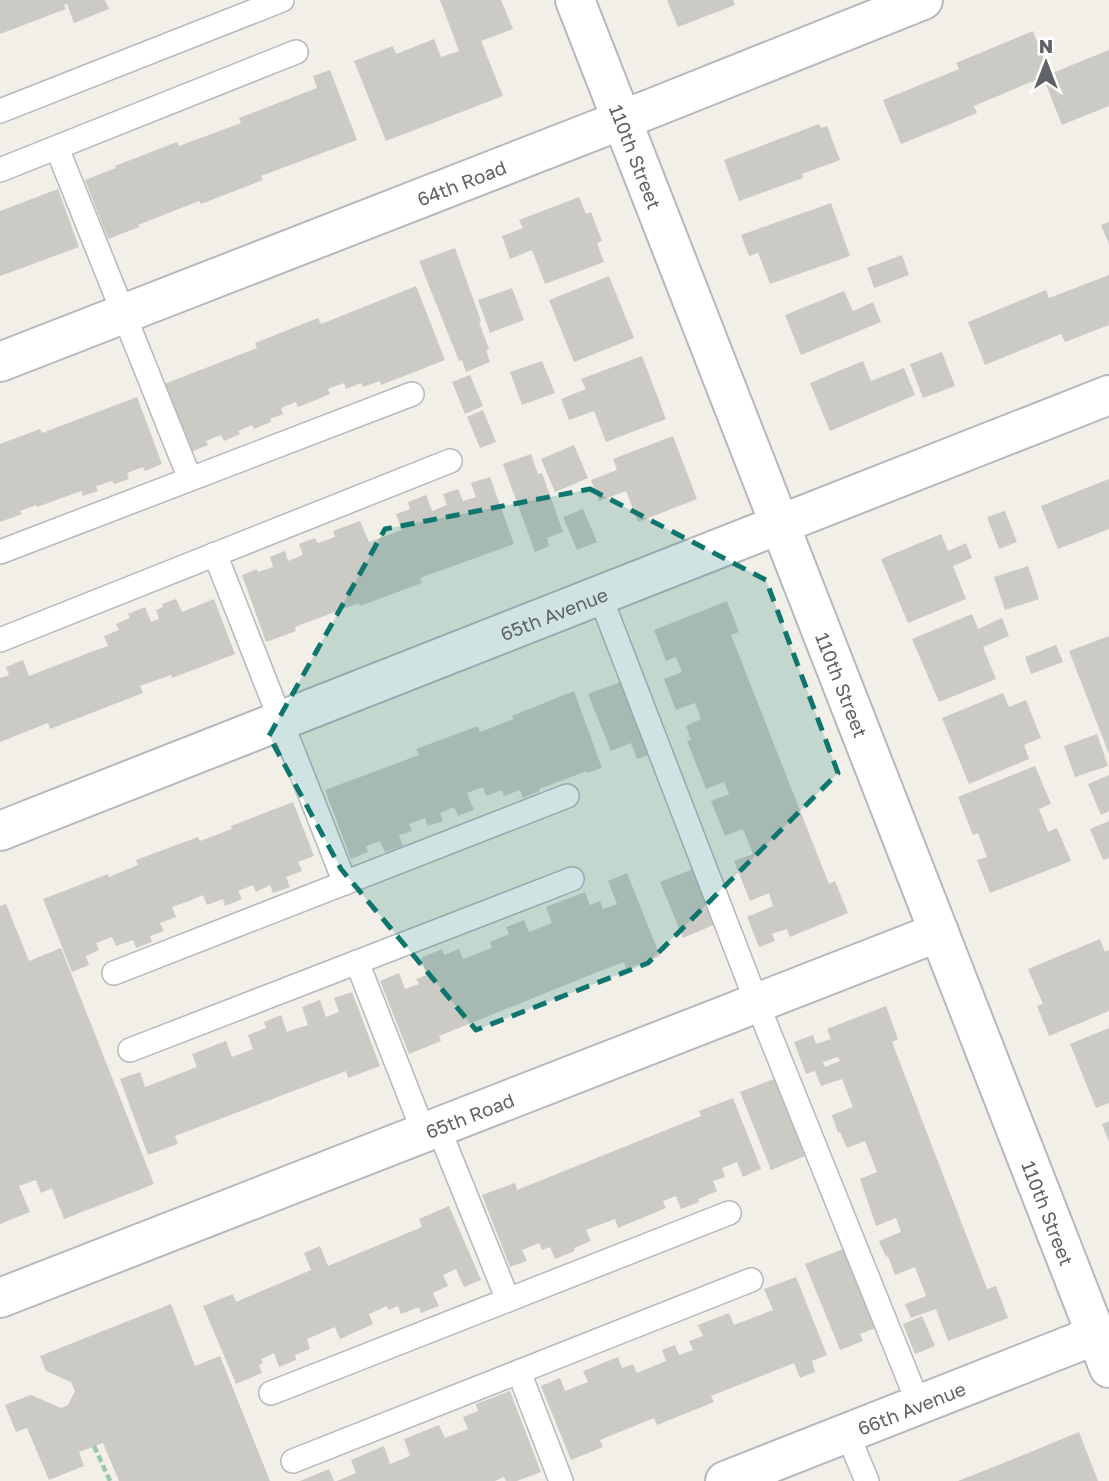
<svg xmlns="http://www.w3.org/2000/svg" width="1109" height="1481" viewBox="0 0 1109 1481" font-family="'Golos Text',sans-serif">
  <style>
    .building { fill: #cccac5; fill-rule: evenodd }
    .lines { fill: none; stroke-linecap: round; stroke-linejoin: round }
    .service-casing { stroke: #b5b8bc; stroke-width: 26 }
    .minor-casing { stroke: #b5b8bc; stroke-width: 42 }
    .path { stroke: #9cc7a9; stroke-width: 4.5; stroke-dasharray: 7 3.5; stroke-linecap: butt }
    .service { stroke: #fff; stroke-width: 23 }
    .minor { stroke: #fff; stroke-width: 38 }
    .marked { fill: #0f766e; fill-opacity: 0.2; stroke: #0f766e; stroke-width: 5; stroke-dasharray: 14 9; stroke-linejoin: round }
    .labels { text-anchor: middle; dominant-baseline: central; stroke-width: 5; stroke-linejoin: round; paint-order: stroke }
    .street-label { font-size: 19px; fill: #5f6368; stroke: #fff }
  </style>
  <rect width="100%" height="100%" fill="#f1efe8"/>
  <g class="building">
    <polygon points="0,0 105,0 109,9 74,23 67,4 64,5 66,9 0,34"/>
    <polygon points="440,0 501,0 513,29 481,41 503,96 386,141 354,61 393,46 396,54 434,39 441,57 459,51"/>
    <polygon points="667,0 733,0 735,5 678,27"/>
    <polygon points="1033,31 1050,74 1109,50 1109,106 1062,125 1043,77 974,106 977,113 901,144 883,100 959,69 956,63"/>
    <polygon points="330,70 357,140 261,176 263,180 201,204 199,201 138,225 139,227 108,239 85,180 116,168 115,166 177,142 179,146 241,123 239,118 317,88 313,76"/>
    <polygon points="819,124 821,128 827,126 840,160 802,174 803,178 739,201 724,160"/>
    <polygon points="58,189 79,247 0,276 0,211"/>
    <polygon points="579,197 586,214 591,212 602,241 597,243 604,262 545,284 532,250 510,259 502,236 523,228 519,220"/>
    <polygon points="831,203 850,256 770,284 758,253 749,256 741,235"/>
    <polygon points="1109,222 1109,244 1101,225"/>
    <polygon points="455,248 481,321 479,322 489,349 486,350 490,362 466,372 462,360 459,361 419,261"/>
    <polygon points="902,255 909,275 874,288 867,268"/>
    <polygon points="1109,275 1109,325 1065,342 1061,334 985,365 968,322 1046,290 1049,298"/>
    <polygon points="609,276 634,338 574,362 549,300"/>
    <polygon points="416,286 445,360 381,385 380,381 363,387 361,383 346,389 344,383 328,389 330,394 316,400 298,407 296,402 281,408 283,414 270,419 271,422 254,429 252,425 238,431 240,434 224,441 221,435 206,441 208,445 191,452 164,384 257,348 255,343 318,318 321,324"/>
    <polygon points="512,288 524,320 490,333 478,300"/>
    <polygon points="844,291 853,311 873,302 881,322 801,355 785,315"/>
    <polygon points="942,352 955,386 923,398 910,364"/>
    <polygon points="642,356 666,419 606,442 594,411 569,420 561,399 586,389 581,379"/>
    <polygon points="542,361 555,393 522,405 510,372"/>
    <polygon points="863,361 871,381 904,368 915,395 830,431 810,383"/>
    <polygon points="470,375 483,406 465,414 452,382"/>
    <polygon points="137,397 162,464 145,471 143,467 127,473 129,479 114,484 112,481 96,486 98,491 83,496 81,491 37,507 36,505 20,511 22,514 0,522 0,444 40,429 42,433"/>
    <polygon points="483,410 496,442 480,448 467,417"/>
    <polygon points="673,436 697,499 638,522 626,491 599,501 591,480 617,470 613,459"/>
    <polygon points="574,445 588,478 555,492 541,459"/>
    <polygon points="531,454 538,474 542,473 563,532 547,538 549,546 535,552 503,464"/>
    <polygon points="490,477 514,544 420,578 422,583 360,606 359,603 295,627 296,631 266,642 242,575 257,569 258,572 273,567 270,557 285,551 288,561 303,555 299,544 315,538 318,543 335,537 333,531 360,521 369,542 402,530 396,514 410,509 408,502 426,495 432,511 447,505 443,494 458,489 463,501 476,497 471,483"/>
    <polygon points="1109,479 1109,529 1058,549 1041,506"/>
    <polygon points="583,509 597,542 577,550 563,517"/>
    <polygon points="1005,511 1017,542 999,549 987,517"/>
    <polygon points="941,534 948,551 966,543 972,558 953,566 966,599 908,623 881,559"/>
    <polygon points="1028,566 1039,599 1005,610 994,577"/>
    <polygon points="176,599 182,612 214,599 235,654 172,678 171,675 140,686 143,693 50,729 48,723 0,742 0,678 9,675 6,667 23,660 29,676 91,652 108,646 104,636 119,630 116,624 130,618 128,614 145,607 151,622 159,619 156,610 163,607 162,604"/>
    <polygon points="727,601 739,632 731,635 829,884 835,881 848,913 790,937 787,929 772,934 775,941 759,947 747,917 773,906 769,893 750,901 734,861 753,854 743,829 725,836 711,801 729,794 724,782 706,789 687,741 691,740 686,726 701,719 695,703 676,710 664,679 682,672 676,657 666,661 654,630"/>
    <polygon points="972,614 978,629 1002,618 1009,636 983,647 996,679 939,702 912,639"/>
    <polygon points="1109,636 1109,754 1069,651"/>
    <polygon points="1056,645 1063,662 1031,674 1025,657"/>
    <polygon points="620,682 649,755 637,759 631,743 611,751 588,694"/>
    <polygon points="574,691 602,768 587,773 587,771 539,789 540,791 523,798 520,790 504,796 502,790 486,796 483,787 467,793 474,810 458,816 454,807 440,813 443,821 428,826 425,818 409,824 412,831 399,835 403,846 385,852 380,841 366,846 368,852 351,859 325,790 419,755 416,749 478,726 480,732 514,719 512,716"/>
    <polygon points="1003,693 1009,707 1026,700 1041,738 1024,745 1029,759 969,784 942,718"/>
    <polygon points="1097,734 1108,766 1075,777 1064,746"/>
    <polygon points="1035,766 1051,804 1039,809 1048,832 1057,828 1071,861 990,893 977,860 987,857 978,833 973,835 958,797"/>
    <polygon points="1109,775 1109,811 1101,815 1088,784"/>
    <polygon points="293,802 314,856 298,862 302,871 286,877 290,887 273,893 270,885 256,892 253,885 238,891 242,899 225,906 223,899 207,905 203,895 189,901 172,907 176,917 160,923 164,931 150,936 152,942 136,948 133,940 116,946 112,937 96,943 99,950 86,956 89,965 72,972 43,899 108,874 109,877 138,865 136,860 198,837 200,841 232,829 231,826"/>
    <polygon points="1109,821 1109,858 1103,860 1090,829"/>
    <polygon points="693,869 716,924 683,938 660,882"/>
    <polygon points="627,873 660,956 626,969 624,962 595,973 439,1036 441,1041 409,1054 380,981 399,973 405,989 419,984 416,979 427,975 421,958 442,949 444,955 459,949 463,959 492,948 490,942 509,934 506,927 524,920 529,932 552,923 546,907 585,892 590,905 600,901 603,909 617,904 608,881"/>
    <polygon points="6,904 29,961 61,948 154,1184 64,1219 52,1188 41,1193 36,1180 19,1186 30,1212 0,1224 0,906"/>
    <polygon points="1100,939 1105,952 1109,950 1109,1011 1049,1036 1037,1006 1043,1004 1028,969"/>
    <polygon points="352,992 380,1066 348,1078 346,1071 175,1136 178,1144 148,1155 120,1079 140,1072 145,1087 197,1067 192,1054 226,1041 232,1057 253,1049 248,1035 266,1028 264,1022 281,1015 287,1032 298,1028 308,1025 302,1007 320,1000 326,1017 339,1012 334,998"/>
    <path d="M886,1006L898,1039L892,1042L987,1289L996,1286L1008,1318L948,1341L936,1309L911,1318L905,1304L926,1296L915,1267L895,1275L888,1256L886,1257L879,1241L901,1232L896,1218L876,1226L860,1179L877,1172L865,1141L847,1148L840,1132L838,1133L832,1115L853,1107L842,1079L821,1086L815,1071L806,1074L794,1042L813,1035L816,1044L831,1039L827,1029ZM838,1057L840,1061L825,1067L823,1062Z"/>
    <polygon points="1109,1028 1109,1103 1096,1108 1070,1044"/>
    <polygon points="774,1079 805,1156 771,1170 740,1092"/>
    <polygon points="733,1098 761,1169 743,1177 737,1162 722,1168 725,1177 713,1181 717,1191 698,1199 699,1202 681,1209 676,1196 663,1201 666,1208 618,1228 615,1219 586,1230 591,1241 574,1248 575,1251 555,1259 550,1247 542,1250 539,1243 522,1250 527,1261 510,1267 482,1195 515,1183 517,1190 701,1116 699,1111"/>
    <polygon points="1109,1121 1109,1142 1102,1124"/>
    <polygon points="449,1206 481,1280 464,1287 456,1269 443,1275 448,1286 433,1293 439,1306 421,1313 419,1307 401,1314 398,1306 388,1310 387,1306 369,1314 373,1324 340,1339 335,1327 307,1339 310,1349 295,1355 296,1360 279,1367 274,1353 261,1359 263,1363 259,1365 262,1373 236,1384 203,1306 233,1294 236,1302 311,1270 304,1253 320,1246 328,1266 422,1227 419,1219"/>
    <polygon points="843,1249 875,1328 860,1334 863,1341 840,1350 805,1264"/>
    <polygon points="796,1277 827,1355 812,1361 815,1372 800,1378 794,1363 711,1396 714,1402 657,1425 654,1418 600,1440 603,1447 571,1460 541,1386 560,1378 565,1391 588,1382 583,1371 618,1357 622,1368 633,1364 637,1373 666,1361 662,1350 675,1345 679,1355 693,1350 689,1341 703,1336 698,1325 729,1313 734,1325 773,1310 764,1289"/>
    <polygon points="171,1304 195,1366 220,1356 270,1481 119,1481 103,1443 79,1452 84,1466 49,1480 27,1428 16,1432 5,1405 31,1395 61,1408 68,1405 75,1391 71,1382 46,1371 40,1356"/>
    <polygon points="922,1316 935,1346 915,1354 903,1324"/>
    <polygon points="510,1391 541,1472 517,1481 506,1481 504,1477 495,1481 337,1481 356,1473 351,1460 384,1446 390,1464 410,1456 404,1439 439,1425 445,1438 468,1429 463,1417 478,1411 476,1404"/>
    <polygon points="1079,1432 1098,1481 958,1481 1016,1458"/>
    <polygon points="329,1469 334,1481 300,1481"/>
  </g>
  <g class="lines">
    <g class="service-casing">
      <g id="service">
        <polyline points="0,111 282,0"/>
        <polyline points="57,148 190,479"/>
        <polyline points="0,170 296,52"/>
        <polyline points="0,552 412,394"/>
        <polyline points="215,554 345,883"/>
        <polyline points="600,596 757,1003 919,1405"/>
        <polyline points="0,640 450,461"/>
        <polyline points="357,962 424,1133"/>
        <polyline points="114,973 567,796"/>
        <polyline points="130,1050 572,879"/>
        <polyline points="438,1127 508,1300"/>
        <polyline points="519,1372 561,1481"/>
        <polyline points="271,1393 729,1213"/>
        <polyline points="847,1433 867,1481"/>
        <polyline points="293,1461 751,1280"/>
      </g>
    </g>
    <g class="minor-casing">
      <g id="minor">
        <path id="s1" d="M575,0L1109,1368"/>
        <path id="s2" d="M0,362L655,107L923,0"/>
        <path id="s3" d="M0,831L1109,395"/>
        <path id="s4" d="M0,1298L939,932"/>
        <path id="s5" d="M725,1481L1096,1335"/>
      </g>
    </g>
    <polyline class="path" points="94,1446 110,1481"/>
    <use href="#service" class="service"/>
    <use href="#minor" class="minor"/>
  </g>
  <path class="marked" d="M590,489L766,580L838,773L648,963L476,1030L341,869L269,736L385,529Z"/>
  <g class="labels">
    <g class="street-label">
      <text stroke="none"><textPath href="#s1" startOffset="168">110th Street</textPath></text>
      <text stroke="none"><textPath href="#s2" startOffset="495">64th Road</textPath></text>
      <text stroke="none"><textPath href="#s3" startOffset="595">65th Avenue</textPath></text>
      <text stroke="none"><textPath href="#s1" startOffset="735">110th Street</textPath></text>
      <text stroke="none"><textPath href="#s4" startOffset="504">65th Road</textPath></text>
      <text stroke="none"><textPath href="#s1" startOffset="1302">110th Street</textPath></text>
      <text stroke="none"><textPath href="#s5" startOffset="200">66th Avenue</textPath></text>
    </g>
  </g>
  <g transform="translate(1046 63)" stroke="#ffffff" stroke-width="5" paint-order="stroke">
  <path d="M0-5L12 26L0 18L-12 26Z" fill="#5f6368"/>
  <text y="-10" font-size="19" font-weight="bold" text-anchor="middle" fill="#5f6368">N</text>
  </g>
</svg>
